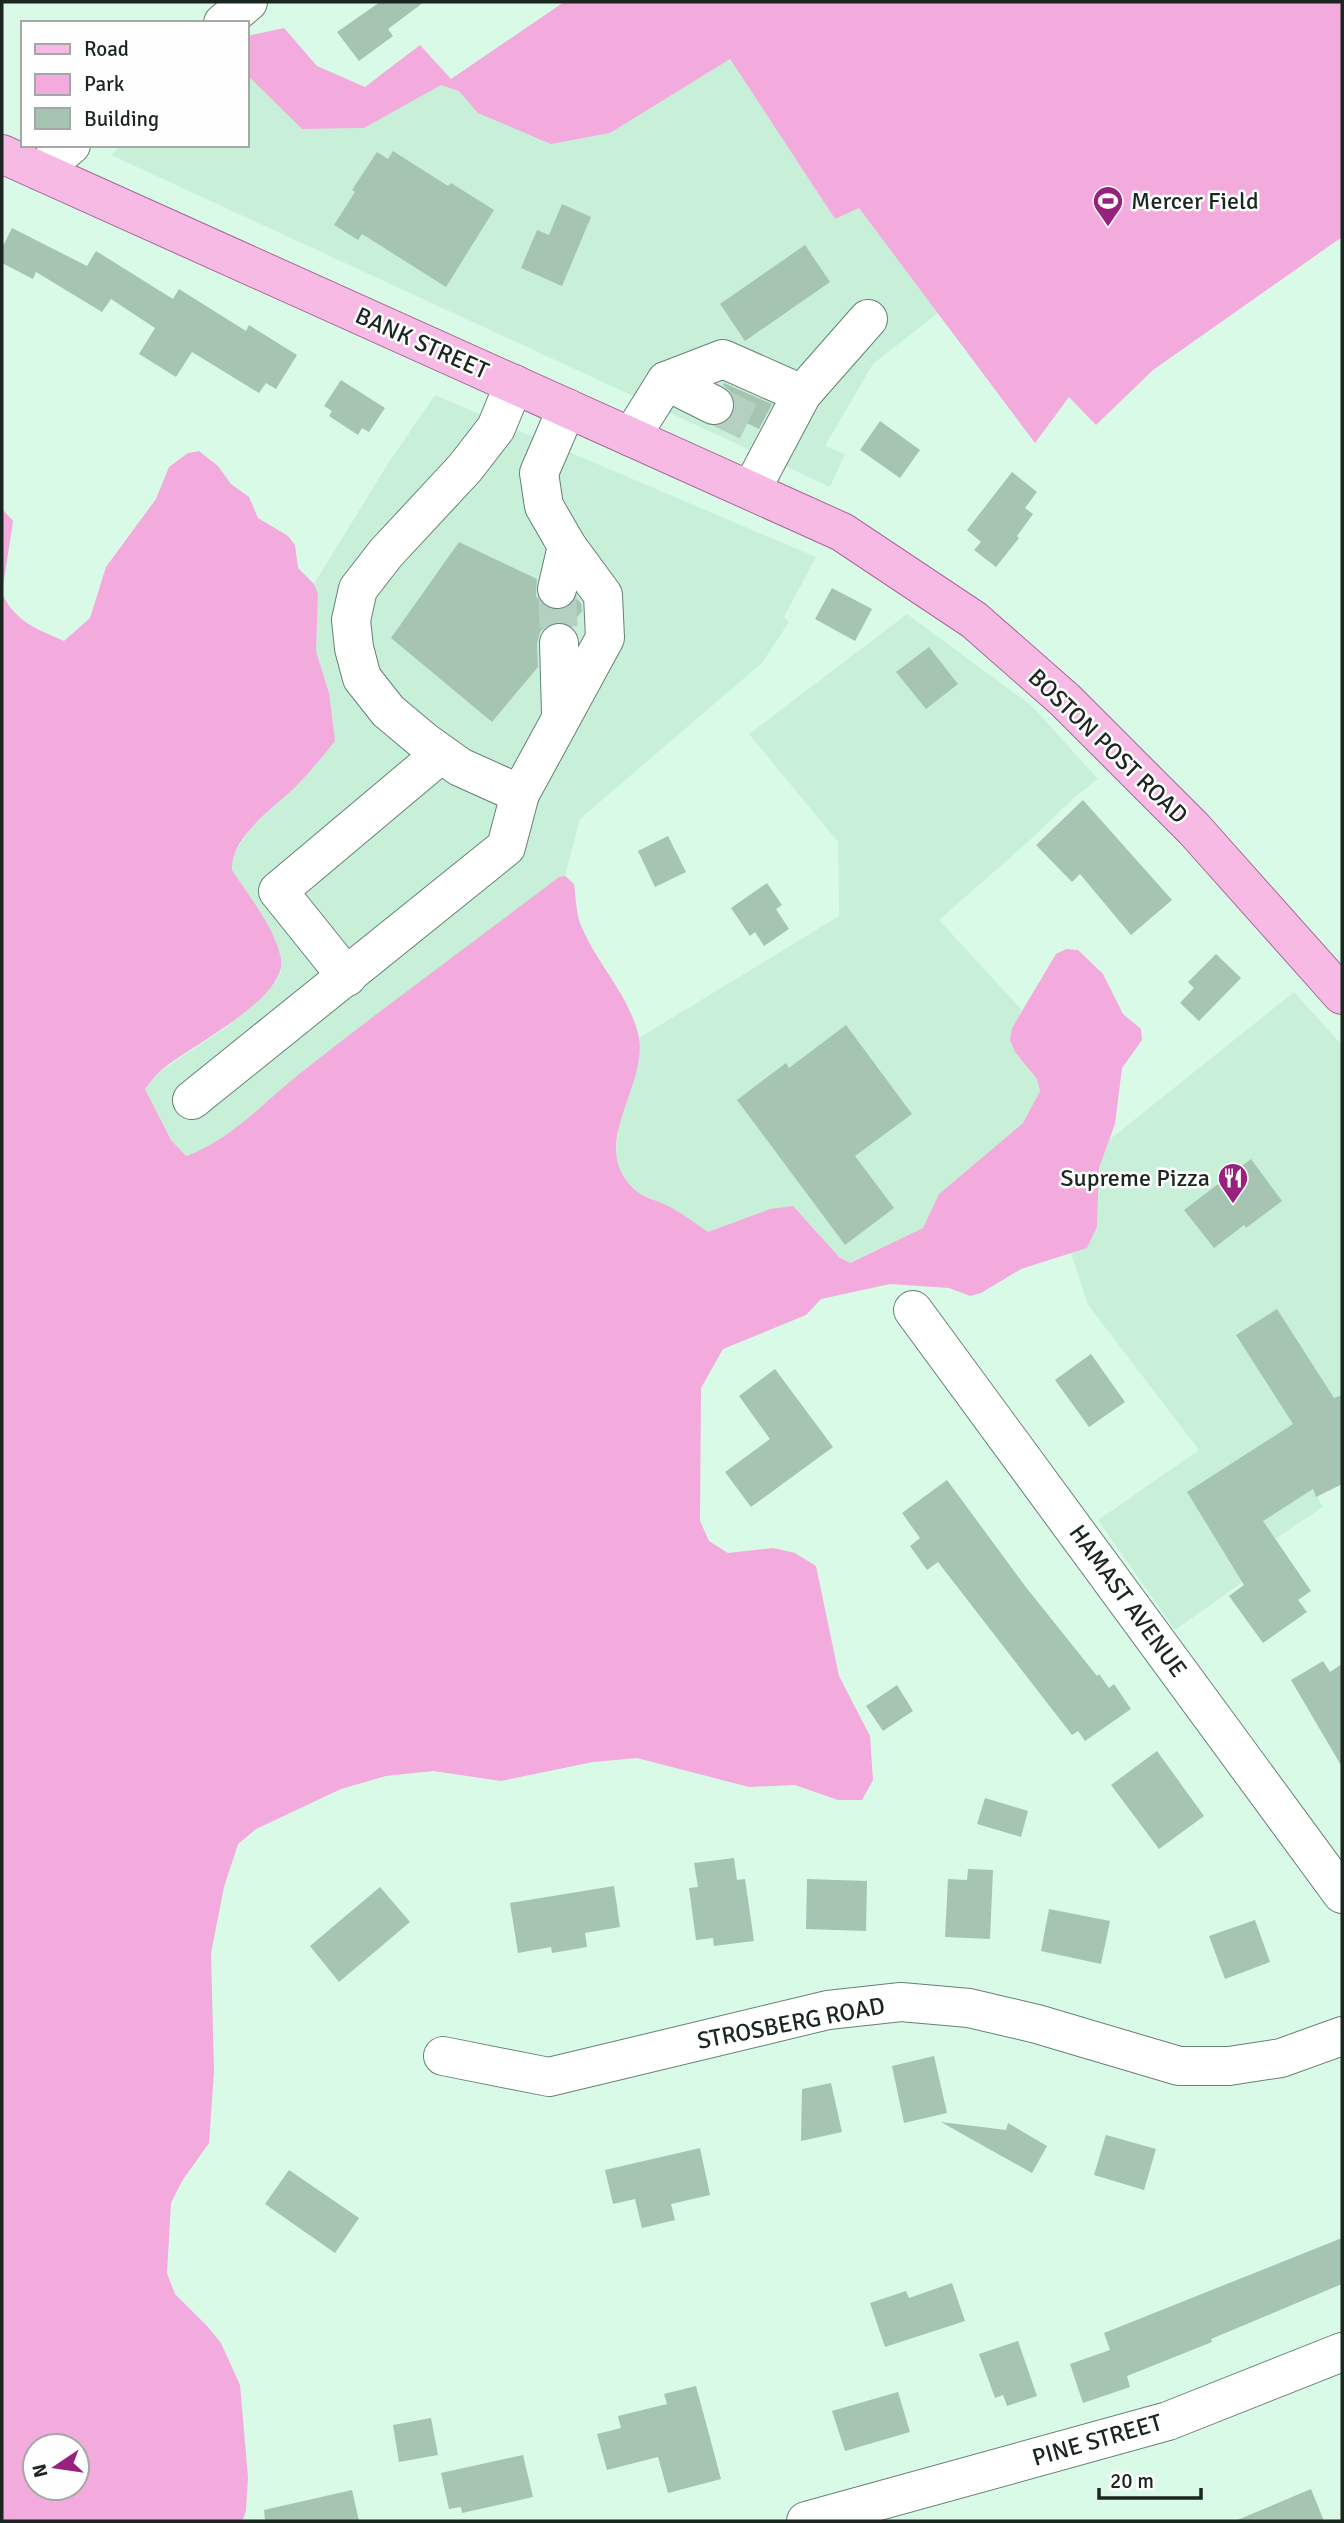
<svg xmlns="http://www.w3.org/2000/svg" width="1344" height="2523" viewBox="0 0 1344 2523" font-family="Signika,sans-serif">
  <style>
    .built { fill: #c8f0d9 }
    .green { fill: #f2abdc; fill-rule: evenodd }
    .building { fill: #a5c4b2 }
    .lines { fill: none; stroke-linecap: round; stroke-linejoin: round }
    .minor-tunnel { stroke: #b4d0c0; stroke-width: 38; stroke-dasharray: 38 19; stroke-linecap: butt }
    .minor-casing { stroke: #658272; stroke-width: 40 }
    .major-casing { stroke: #a66895; stroke-width: 40 }
    .minor { stroke: #fff; stroke-width: 38 }
    .major { stroke: #f7bae5; stroke-width: 38 }
    .labels { text-anchor: middle; dominant-baseline: central; stroke-width: 5; stroke-linejoin: round; paint-order: stroke }
    .poi-label { font-size: 24px; fill: #1a261f; stroke: #fefefe; text-anchor: start }
    .street-label { font-size: 24px; fill: #1a261f; stroke: #fefefe }
  </style>
  <rect width="100%" height="100%" fill="#dafae8"/>
  <g class="built">
    <polygon points="729,58 835,219 859,208 938,313 873,364 825,446 845,454 830,487 111,155 121,145 247,145 247,75 302,129 364,128 450,79 610,133"/>
    <polygon points="435,395 816,557 784,617 789,622 762,663 580,819 565,876 559,877 297,1076 237,1127 208,1147 186,1156 171,1140 145,1089 159,1072 227,1027 276,982 281,972 275,939 232,870 231,859 249,830 299,783 329,693 316,651 318,594 314,584 389,462"/>
    <polygon points="907,614 1032,706 1098,779 1075,797 1029,841 939,920 1022,1010 1012,1028 1015,1052 1037,1079 1040,1091 1023,1123 939,1194 923,1228 849,1263 770,1209 708,1232 668,1206 637,1192 621,1176 616,1155 619,1122 636,1070 639,1038 839,916 838,842 749,734"/>
    <polygon points="1294,992 1342,1045 1342,1484 1317,1497 1323,1507 1275,1539 1285,1552 1175,1630 1098,1520 1199,1450 1088,1305 1071,1253 1087,1248 1097,1227 1099,1168 1109,1140"/>
  </g>
  <g class="green">
    <polygon points="564,2 1342,2 1342,237 1153,370 1096,425 1069,397 1035,443 859,208 835,219 730,59 610,133 551,144 478,113 459,91 441,85 364,128 302,129 247,75 247,36 284,28 317,66 365,87 420,45 451,79"/>
    <path d="M199,451L218,466L231,484L249,497L258,518L288,536L295,545L298,568L314,584L318,594L316,651L329,693L335,741C324,755 312,769 300,782C278,806 230,835 232,870C249,897 275,927 281,959C288,999 184,1049 159,1072C154,1077 149,1084 145,1089L171,1140L186,1156C230,1140 262,1104 298,1075C384,1007 472,943 559,877L565,876L574,884C576,898 576,917 583,930C599,966 628,995 638,1033C651,1085 586,1144 634,1189C643,1198 657,1200 668,1206C682,1213 695,1223 708,1232L770,1209L793,1206L839,1257L850,1263L923,1228L939,1194L1023,1123L1040,1091L1037,1079L1015,1052L1010,1040L1012,1028L1056,954L1066,949L1078,950L1103,974L1123,1014L1141,1029L1142,1040L1122,1068L1115,1124L1099,1168L1097,1227L1087,1248L1021,1269L981,1293L970,1296L949,1288L890,1284L821,1299L806,1315L723,1349L701,1388L700,1521L709,1541L728,1553L773,1548L795,1553L816,1566L839,1676L870,1736L873,1780L862,1800H838L795,1785L749,1787L637,1758L593,1762L501,1781L433,1771L386,1776L341,1789L256,1829L238,1844L224,1887L211,1953L214,2072L209,2143L182,2181L171,2203L167,2273L175,2294L207,2326L221,2343L240,2385L248,2477L246,2510L243,2520L2,2521V509L13,521L2,593C15,622 37,629 64,641L90,618L106,567L156,499L169,467L188,453ZM35,2446H77V2488H35Z"/>
  </g>
  <g class="building">
    <polygon points="380,2 424,2 388,29 393,36 359,61 337,32"/>
    <polygon points="393,151 448,186 451,183 494,210 446,287 362,234 358,240 334,225 355,192 352,190 377,152 388,159"/>
    <polygon points="562,204 591,217 562,286 521,268 537,230 549,235"/>
    <polygon points="12,228 87,266 96,251 173,299 179,289 246,331 249,325 297,355 276,389 266,383 259,393 192,352 176,377 139,354 155,328 111,299 102,312 36,272 33,279 2,263 2,248"/>
    <polygon points="805,245 830,282 745,341 720,304"/>
    <polygon points="341,380 385,408 369,432 362,428 358,435 329,416 332,411 324,406"/>
    <polygon points="724,383 772,404 759,429 732,416 736,403 733,394 723,385"/>
    <polygon points="880,421 920,450 900,478 860,450"/>
    <polygon points="1012,472 1037,492 1025,508 1033,514 1017,536 1019,538 996,567 974,550 981,542 967,530"/>
    <polygon points="459,542 537,579 536,596 543,605 551,610 564,610 572,604 576,598 581,603 582,611 571,625 558,621 547,625 540,632 537,644 538,667 492,722 391,638"/>
    <polygon points="832,588 872,609 855,641 815,619"/>
    <polygon points="929,647 958,684 926,709 896,672"/>
    <polygon points="1083,800 1172,900 1131,935 1080,874 1072,882 1036,845"/>
    <polygon points="668,836 686,872 655,887 638,851"/>
    <polygon points="767,883 782,905 776,909 789,929 764,946 755,932 750,936 731,908"/>
    <polygon points="1216,954 1241,978 1199,1021 1180,1003 1194,988 1188,982"/>
    <polygon points="846,1025 912,1114 855,1156 894,1208 845,1245 737,1100 786,1063 789,1068"/>
    <polygon points="1251,1159 1282,1201 1246,1228 1244,1225 1214,1248 1184,1210"/>
    <polygon points="1277,1309 1334,1398 1342,1395 1342,1484 1316,1497 1313,1489 1263,1521 1311,1591 1298,1600 1307,1612 1263,1643 1229,1596 1244,1585 1187,1492 1293,1424 1236,1335"/>
    <polygon points="1091,1354 1125,1402 1089,1427 1055,1380"/>
    <polygon points="775,1369 833,1447 751,1507 725,1472 770,1439 739,1396"/>
    <polygon points="947,1480 1025,1586 1097,1676 1099,1674 1109,1688 1114,1684 1131,1709 1085,1741 1078,1731 1072,1735 938,1562 927,1570 910,1546 920,1538 902,1513"/>
    <polygon points="1323,1661 1330,1672 1342,1664 1342,1767 1291,1680"/>
    <polygon points="897,1685 913,1711 883,1731 866,1706"/>
    <polygon points="1157,1751 1204,1816 1159,1849 1111,1785"/>
    <polygon points="985,1798 1028,1811 1021,1837 977,1824"/>
    <polygon points="734,1858 737,1880 745,1879 754,1941 714,1946 713,1938 696,1940 689,1888 698,1887 694,1863"/>
    <polygon points="968,1869 993,1870 990,1939 945,1937 948,1879 967,1880"/>
    <polygon points="807,1879 867,1881 866,1931 806,1929"/>
    <polygon points="614,1886 620,1927 585,1933 587,1947 552,1953 551,1947 518,1953 510,1903"/>
    <polygon points="380,1887 410,1922 339,1982 310,1946"/>
    <polygon points="1049,1909 1110,1921 1101,1964 1041,1951"/>
    <polygon points="1255,1920 1270,1962 1225,1979 1209,1936"/>
    <polygon points="934,2056 947,2113 904,2123 892,2066"/>
    <polygon points="831,2083 842,2132 801,2141 802,2089"/>
    <polygon points="941,2122 1006,2130 1008,2123 1047,2146 1032,2173"/>
    <polygon points="1106,2135 1156,2149 1144,2190 1094,2175"/>
    <polygon points="700,2148 710,2195 671,2204 675,2220 642,2228 635,2199 613,2204 605,2170"/>
    <polygon points="289,2170 359,2218 335,2253 265,2204"/>
    <polygon points="1342,2238 1342,2284 1211,2339 1212,2342 1127,2376 1130,2387 1083,2403 1070,2364 1110,2350 1104,2333"/>
    <polygon points="952,2283 965,2321 885,2347 870,2303 906,2291 909,2298"/>
    <polygon points="1018,2341 1037,2396 1007,2406 1003,2395 995,2398 979,2354"/>
    <polygon points="696,2386 721,2479 668,2493 658,2457 607,2470 597,2434 621,2428 618,2416 667,2404 664,2394"/>
    <polygon points="898,2392 910,2432 845,2451 832,2411"/>
    <polygon points="431,2418 438,2455 399,2462 393,2425"/>
    <polygon points="523,2455 533,2497 462,2513 461,2507 449,2509 441,2473"/>
    <polygon points="1311,2489 1324,2521 1235,2521"/>
    <polygon points="352,2490 359,2521 265,2521 264,2510"/>
  </g>
  <g class="lines">
    <g class="minor-tunnel">
      <polyline points="714,405 764,429"/>
      <polyline points="557,589 559,643"/>
    </g>
    <g class="minor-casing">
      <g id="minor">
        <polyline points="223,23 248,2"/>
        <polyline points="40,171 71,145"/>
        <polyline points="666,381 714,405"/>
        <polyline points="514,384 496,428 465,468 386,553 358,589 351,620 354,648 362,678 388,711 425,742 460,767 520,794 605,638 603,595 567,546 544,506 539,473 567,408"/>
        <polyline points="802,394 868,319"/>
        <polyline points="631,437 666,381 723,359 802,394 751,490"/>
        <polyline points="557,589 567,546"/>
        <polyline points="559,643 561,713"/>
        <polyline points="347,977 278,891 441,754"/>
        <polyline points="192,1100 506,847 520,794"/>
        <polyline points="913,1310 1342,1894"/>
        <polyline points="443,2056 549,2077 828,2010 901,2002 969,2008 1037,2024 1179,2066 1229,2066 1281,2058 1342,2036"/>
        <polyline points="806,2521 1168,2421 1342,2352"/>
      </g>
    </g>
    <g class="major-casing">
      <polyline id="major" points="2,154 842,532 974,620 1065,700 1194,829 1342,995"/>
    </g>
    <use href="#minor" class="minor"/>
    <use href="#major" class="major"/>
  </g>
  <defs>
    <g id="stadium-pin" transform="scale(1.575)"><path d="M0 17L-7.5 6A9.5 9.5 0 1 1 7.5 6Z" fill="#97217d" stroke="#fefefe"/><path d="M0-5a6.5 5 0 1 0 0 10a6.5 5 0 1 0 0-10ZM-3.5-1.8h7v3.6h-7Z" fill="#fff"/></g>
    <g id="restaurant-pin" transform="scale(1.575)"><path d="M0 17L-7.5 6A9.5 9.5 0 1 1 7.5 6Z" fill="#97217d" stroke="#fefefe"/><path d="M-5-6h1v4h1v-4h1v4h1v-4h1v5L-1.5 .5V6h-2V.5L-5-1ZM5-6V6H3V1.5H1.5Q1.5-4 5-6Z" fill="#fff"/></g>
  </defs>
  <g fill-rule="evenodd">
    <use href="#stadium-pin" x="1108" y="201"/>
    <use href="#restaurant-pin" x="1233" y="1178"/>
  </g>
  <g class="labels">
    <g class="poi-label">
      <text x="1131" y="201">Mercer Field</text>
      <text x="1210" y="1178" text-anchor="end">Supreme Pizza</text>
    </g>
    <g class="street-label">
      <text transform="translate(422 343) rotate(24)">BANK STREET</text>
      <text transform="translate(1108 746) rotate(44)">BOSTON POST ROAD</text>
      <text transform="translate(1128 1601) rotate(54)">HAMAST AVENUE</text>
      <text transform="translate(791 2023) rotate(-11)">STROSBERG ROAD</text>
      <text transform="translate(1097 2440) rotate(-16)">PINE STREET</text>
    </g>
  </g>
  <rect width="1344" height="2523" fill="none" stroke="#1a261f" stroke-width="7"/>
  <rect x="21" y="21" width="228" height="126" fill="#fefefe" stroke="#a3a8a5" stroke-width="2"/>
  <rect x="35" y="44" width="35" height="10" fill="#f7bae5" stroke="#a3a8a5" stroke-width="2"/>
  <text x="84" y="56" font-size="21" fill="#1a261f">Road</text>
  <rect x="35" y="74" width="35" height="21" fill="#f2abdc" stroke="#a3a8a5" stroke-width="2"/>
  <text x="84" y="91" font-size="21" fill="#1a261f">Park</text>
  <rect x="35" y="108" width="35" height="21" fill="#a5c4b2" stroke="#a3a8a5" stroke-width="2"/>
  <text x="84" y="126" font-size="21" fill="#1a261f">Building</text>
  <g transform="translate(56 2467) rotate(257)"><circle r="33" fill="#fefefe" stroke="#a3a8a5" stroke-width="2"/>
  <path d="M0-5L12 26L0 18L-12 26Z" fill="#97217d"/>
  <text y="-10" font-size="19" font-weight="bold" text-anchor="middle" fill="#1a261f">N</text>
  </g>
  <path d="M1099 2488v10h102v-10" fill="none" stroke="#1a261f" stroke-width="3.5"/>
  <text x="1110" y="2488" font-size="21" fill="#1a261f" stroke="#fefefe" stroke-width="5" paint-order="stroke">20 m</text>
</svg>
